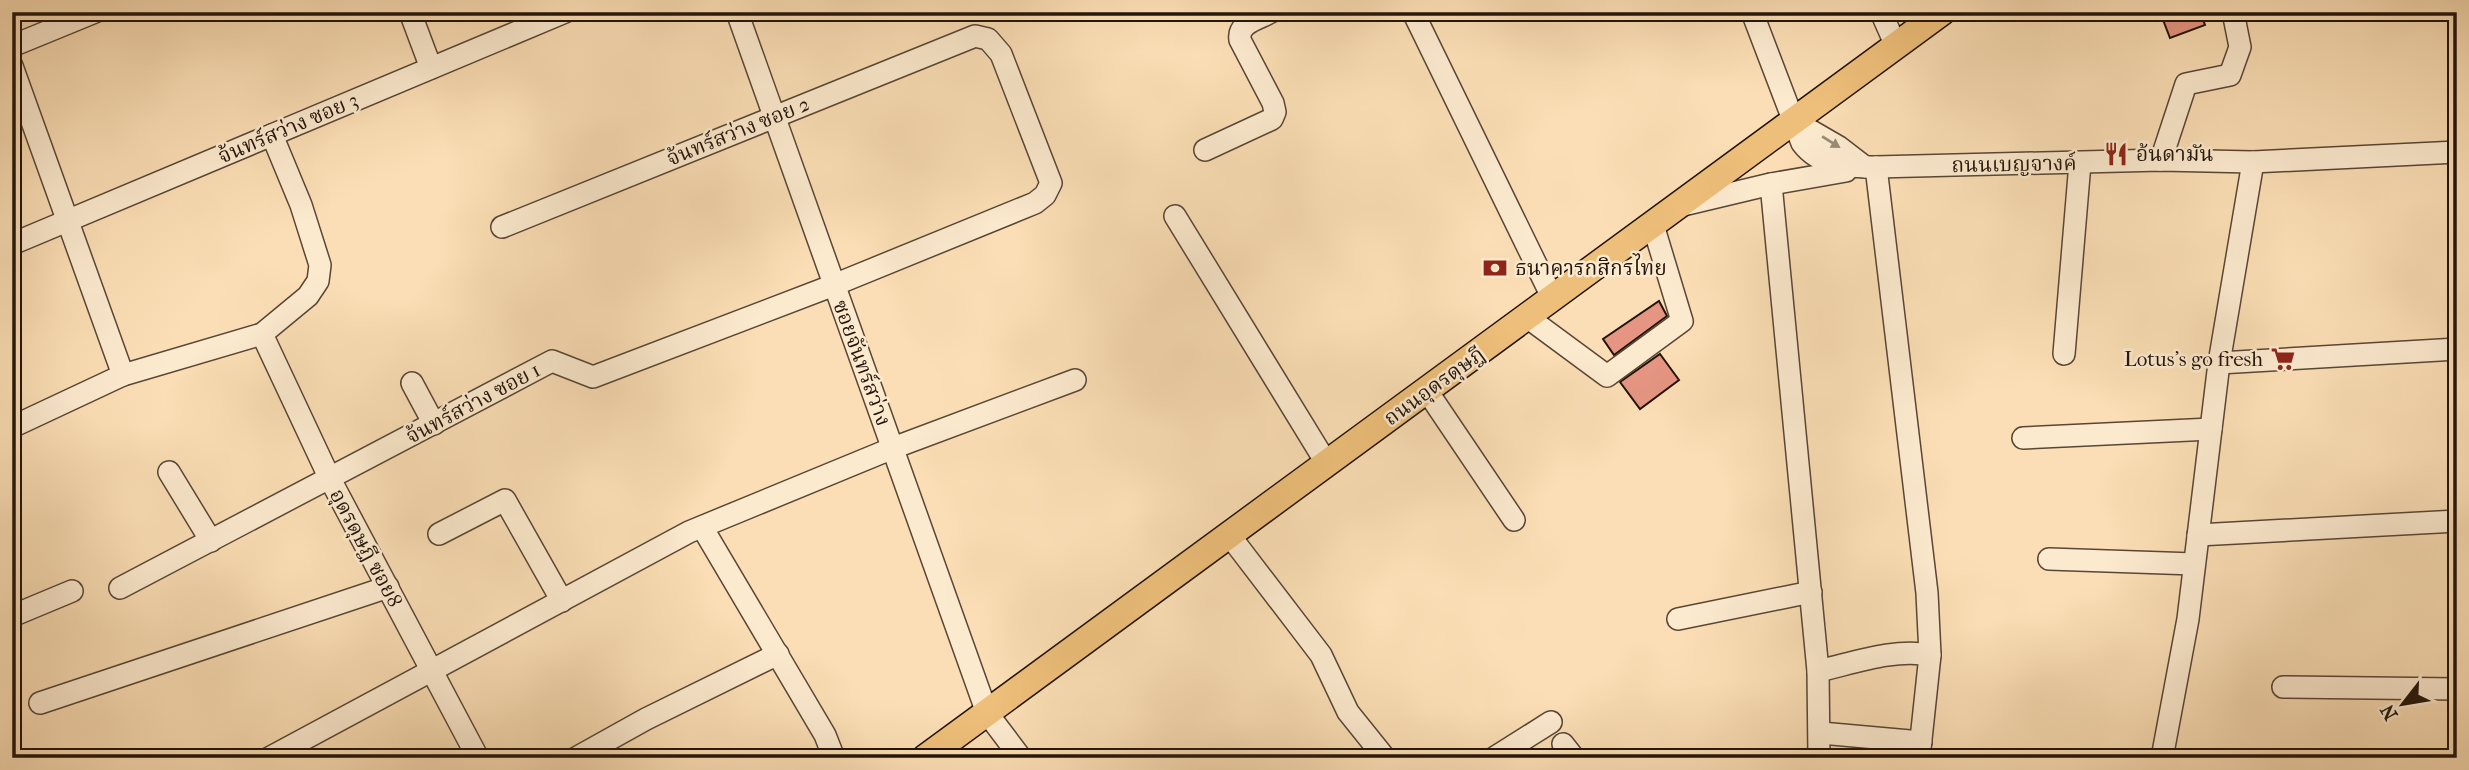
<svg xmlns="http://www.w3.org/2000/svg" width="2469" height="770" viewBox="0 0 2469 770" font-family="'IM FELL French Canon','Noto Serif Thai',serif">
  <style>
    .building { fill: #e59582; stroke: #22140b; stroke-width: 2 }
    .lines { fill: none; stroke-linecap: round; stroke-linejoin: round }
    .minor-casing { stroke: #584636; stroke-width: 24 }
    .major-casing { stroke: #22140b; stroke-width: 29 }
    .minor { stroke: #fceacf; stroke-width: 21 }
    .major { stroke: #eebf7a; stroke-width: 26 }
    .oneway { fill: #9a8a77 }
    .labels { text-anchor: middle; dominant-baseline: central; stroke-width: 5; stroke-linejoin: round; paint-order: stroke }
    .street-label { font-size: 21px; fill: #22140b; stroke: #fceacf }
    .poi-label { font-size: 21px; fill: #22140b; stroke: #fceacf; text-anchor: start }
  </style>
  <rect width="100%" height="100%" fill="#fbdeb5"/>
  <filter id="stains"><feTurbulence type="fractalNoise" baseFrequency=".00286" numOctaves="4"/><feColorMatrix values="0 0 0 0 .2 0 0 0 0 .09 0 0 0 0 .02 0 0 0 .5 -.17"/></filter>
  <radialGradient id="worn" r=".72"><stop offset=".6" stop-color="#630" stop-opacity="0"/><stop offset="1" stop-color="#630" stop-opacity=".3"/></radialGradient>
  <g class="building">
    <polygon points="2160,12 2200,12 2205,25 2170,38"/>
    <polygon points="1659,301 1667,316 1614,355 1603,339"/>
    <polygon points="1660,354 1679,380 1640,409 1620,382"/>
  </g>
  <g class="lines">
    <g class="minor-casing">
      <g id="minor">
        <polyline points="410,12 431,68"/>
        <polyline points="737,12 987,713 1021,758"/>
        <polyline points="1413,12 1553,299"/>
        <path d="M1752,12L1802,143C1820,167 1849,167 1876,167L2161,160L2253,162L2457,152"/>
        <polyline points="1881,12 1896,46"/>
        <polyline points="12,46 95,12"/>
        <polyline points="12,66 123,375"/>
        <polyline points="1794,121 1839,147 1865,167"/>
        <path d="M1205,150L1272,119L1275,112L1273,103L1240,40C1237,23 1259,19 1271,12"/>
        <polyline points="2161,160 2186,84 2230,75 2240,47 2233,12"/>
        <polyline points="1876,167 1927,593 1930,655 1919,758"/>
        <polyline points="1771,184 1818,671 1819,758"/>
        <polyline points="1683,205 1771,184 1846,171"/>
        <polyline points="1175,216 1327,464"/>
        <polyline points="12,244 565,12"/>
        <polyline points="1527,317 1607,376 1682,321 1653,225"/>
        <polyline points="262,334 330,479 478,758"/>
        <polyline points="2064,354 2080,163"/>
        <polyline points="2219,363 2457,349"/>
        <polyline points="412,383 434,424"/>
        <polyline points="1427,391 1514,520"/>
        <polyline points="12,427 123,375 262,334 308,296 318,281 320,265 301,205 272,135"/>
        <polyline points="2023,438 2211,429"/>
        <polyline points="169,472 211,541"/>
        <polyline points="702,527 825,735 834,758"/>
        <polyline points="439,534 505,500 562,601"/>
        <polyline points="2198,535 2457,521"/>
        <polyline points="1230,536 1321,655 1348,712 1385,758"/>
        <polyline points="2049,559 2194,564"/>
        <polyline points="120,588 552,361 593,377 834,285 1035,203 1045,195 1051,183 1001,54 988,39 975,36 502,227"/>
        <polyline points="12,616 72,591"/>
        <polyline points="1678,619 1811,592"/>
        <path d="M1818,671C1854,663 1894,648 1930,655"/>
        <polyline points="2283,687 2457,689"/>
        <polyline points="40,703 388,587"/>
        <polyline points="1821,733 1921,742"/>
        <polyline points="1563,744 1574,758"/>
        <polyline points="269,758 689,532 893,448 1075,380"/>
        <polyline points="576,758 646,719 778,654"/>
        <polyline points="1494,758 1551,722"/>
        <polyline points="2162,758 2188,619 2219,363 2253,162"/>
      </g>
    </g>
    <g class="major-casing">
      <polyline id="major" points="925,758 1942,12"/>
    </g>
    <use href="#minor" class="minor"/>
    <use href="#major" class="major"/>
  </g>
  <defs><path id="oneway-solid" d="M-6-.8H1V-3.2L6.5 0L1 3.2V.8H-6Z" transform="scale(1.75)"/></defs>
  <use class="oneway" href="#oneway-solid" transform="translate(1831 142) rotate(32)"/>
  <defs>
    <g id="restaurant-bare" transform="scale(1.89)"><path d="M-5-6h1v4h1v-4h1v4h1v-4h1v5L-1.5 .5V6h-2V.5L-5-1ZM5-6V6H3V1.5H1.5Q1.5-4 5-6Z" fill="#8f2418" stroke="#fceacf" stroke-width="2.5" paint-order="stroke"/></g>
    <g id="bank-bare" transform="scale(1.89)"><path d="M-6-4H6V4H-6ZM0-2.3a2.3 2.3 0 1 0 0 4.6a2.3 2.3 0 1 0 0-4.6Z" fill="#8f2418" stroke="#fceacf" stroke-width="2.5" paint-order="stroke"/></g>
    <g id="supermarket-bare" transform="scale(1.89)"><path d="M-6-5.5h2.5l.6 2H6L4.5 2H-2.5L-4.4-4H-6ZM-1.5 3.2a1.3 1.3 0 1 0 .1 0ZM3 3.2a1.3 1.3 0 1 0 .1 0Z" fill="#8f2418" stroke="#fceacf" stroke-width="2.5" paint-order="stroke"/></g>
  </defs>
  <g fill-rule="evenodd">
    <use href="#restaurant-bare" x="2116" y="154"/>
    <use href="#bank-bare" x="1495" y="268"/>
    <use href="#supermarket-bare" x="2283" y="359"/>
  </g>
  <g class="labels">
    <g class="street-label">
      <text transform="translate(288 128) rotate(-23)">จ้นทร์สว่าง ซอย 3</text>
      <text transform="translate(738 131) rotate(-22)">จ้นทร์สว่าง ซอย 2</text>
      <text transform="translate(2014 164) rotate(-1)">ถนนเบญจางค์</text>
      <text transform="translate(862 363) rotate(70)">ซอยจันทร์สว่าง</text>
      <text transform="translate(1434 386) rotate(-36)">ถนนอุดรดุษฎี</text>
      <text transform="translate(473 403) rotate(-28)">จ้นทร์สว่าง ซอย 1</text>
      <text transform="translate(366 548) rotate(62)">อุดรดุษฎี ซอย8</text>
    </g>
    <g class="poi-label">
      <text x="2136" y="154">อ้นดามัน</text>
      <text x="1515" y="268">ธนาคารกสิกรไทย</text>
      <text x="2263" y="359" text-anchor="end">Lotus's go fresh</text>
    </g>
  </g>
  <rect width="2469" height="770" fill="none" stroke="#fbdeb5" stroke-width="42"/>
  <rect x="14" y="14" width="2441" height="742" fill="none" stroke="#22140b" stroke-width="3.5"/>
  <rect x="21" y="21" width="2427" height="728" fill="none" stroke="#22140b" stroke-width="2"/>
  <g transform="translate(2403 704) rotate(239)" stroke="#fceacf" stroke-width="5" paint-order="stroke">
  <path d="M0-5L12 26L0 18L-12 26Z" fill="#22140b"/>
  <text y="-10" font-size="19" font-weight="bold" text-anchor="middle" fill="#22140b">N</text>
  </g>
  <rect width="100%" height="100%" filter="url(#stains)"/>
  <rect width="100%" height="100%" fill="url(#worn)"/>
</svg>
